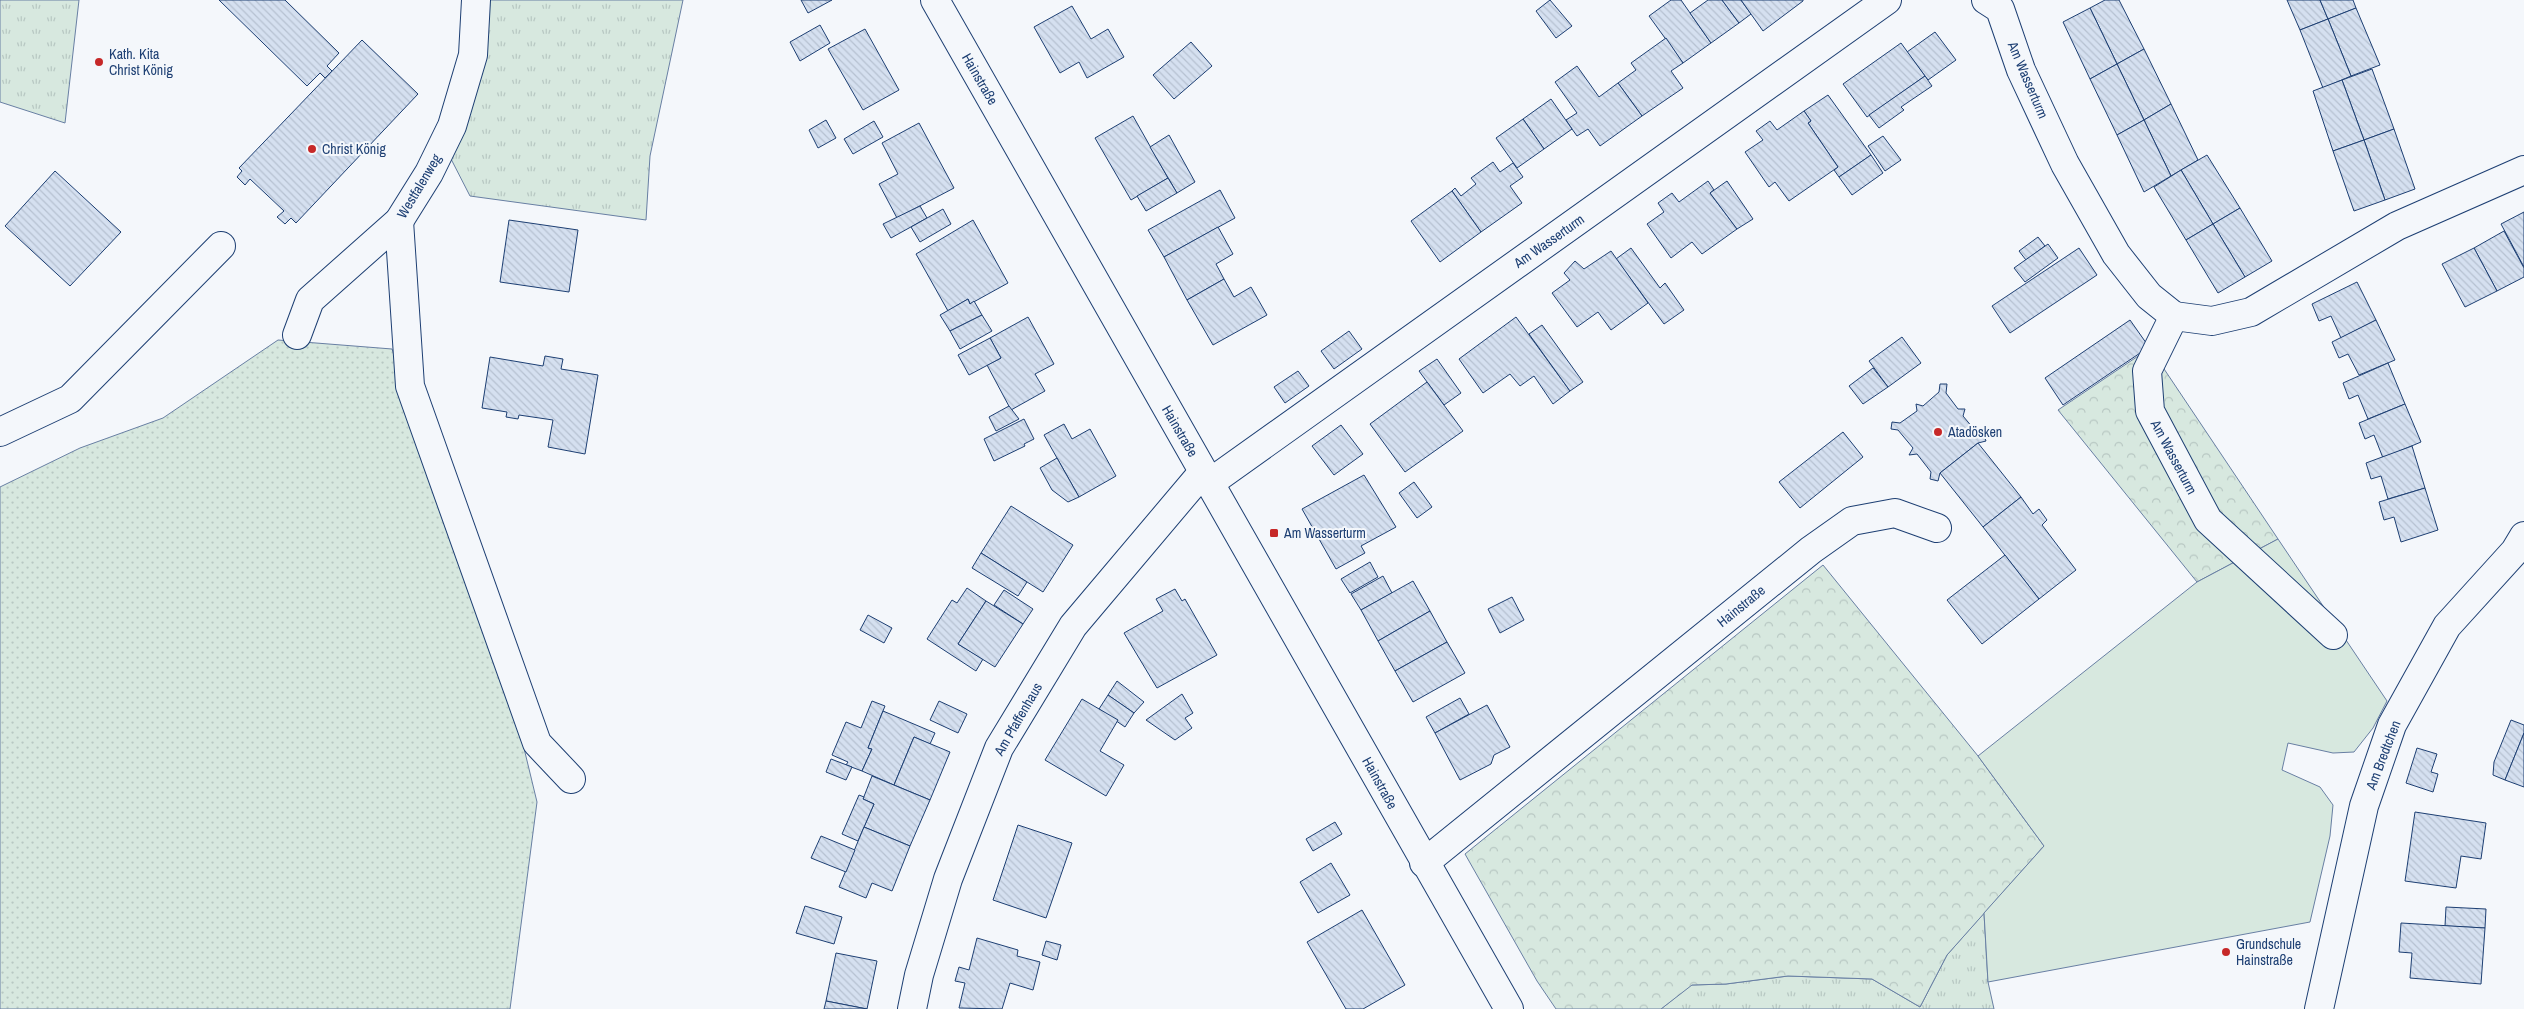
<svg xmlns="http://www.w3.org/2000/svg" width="2524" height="1009" viewBox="0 0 2524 1009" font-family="'Archivo Narrow',sans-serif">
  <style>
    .grass { fill: url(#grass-tufts); stroke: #687fa3 }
    .forest { fill: url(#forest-crowns); stroke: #687fa3 }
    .park { fill: #d7e8df; stroke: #687fa3 }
    .garden { fill: url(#garden-dots); stroke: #687fa3 }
    .building { fill: url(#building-back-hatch); stroke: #1d3f73 }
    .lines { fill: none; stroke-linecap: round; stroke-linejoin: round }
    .minor-casing { stroke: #1d3f73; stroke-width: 30 }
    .minor { stroke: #f4f7fb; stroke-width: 28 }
    .poi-dot { fill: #c62828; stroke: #f4f7fb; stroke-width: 2 }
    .labels { text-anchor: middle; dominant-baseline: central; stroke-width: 4; stroke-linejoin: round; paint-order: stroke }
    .poi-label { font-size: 14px; fill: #1d3f73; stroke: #f4f7fb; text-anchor: start }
    .street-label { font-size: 14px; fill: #1d3f73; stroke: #f4f7fb }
  </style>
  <defs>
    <pattern id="grass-tufts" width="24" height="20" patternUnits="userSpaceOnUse" patternTransform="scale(1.25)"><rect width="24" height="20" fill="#d7e8df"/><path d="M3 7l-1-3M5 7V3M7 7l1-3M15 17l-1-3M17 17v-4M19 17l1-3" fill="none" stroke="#b8c8c3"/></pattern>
    <pattern id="forest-crowns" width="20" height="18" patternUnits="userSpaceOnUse" patternTransform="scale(1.25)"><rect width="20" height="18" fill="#d7e8df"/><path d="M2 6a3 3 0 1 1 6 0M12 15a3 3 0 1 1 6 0" fill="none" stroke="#b8c8c3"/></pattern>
    <pattern id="garden-dots" width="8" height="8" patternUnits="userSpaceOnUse" patternTransform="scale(1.25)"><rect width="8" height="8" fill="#d7e8df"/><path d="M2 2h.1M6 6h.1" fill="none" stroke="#b8c8c3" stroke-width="1.8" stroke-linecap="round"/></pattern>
    <pattern id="building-back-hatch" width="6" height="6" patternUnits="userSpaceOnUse" patternTransform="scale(1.25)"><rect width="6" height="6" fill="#d5e0f0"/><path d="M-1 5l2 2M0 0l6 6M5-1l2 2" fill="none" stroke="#b6c1d1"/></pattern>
  </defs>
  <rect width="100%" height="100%" fill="#f4f7fb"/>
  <g class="grass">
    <polygon points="0,0 79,0 65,123 0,102"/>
    <polygon points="487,0 683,0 650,156 646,220 470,196 450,157"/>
    <polygon points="1984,913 1988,982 1994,1009 1661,1009 1691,985 1726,984 1788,976 1872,979 1920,1007 1947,955"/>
  </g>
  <g class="forest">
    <polygon points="2150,348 2278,539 2197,582 2058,410"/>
    <polygon points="1823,565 1978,756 2044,846 1947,955 1920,1007 1872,979 1788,976 1726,984 1692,985 1661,1009 1556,1009 1537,981 1465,854"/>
  </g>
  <polygon class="park" points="2278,539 2387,701 2373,728 2354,752 2333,753 2288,743 2282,770 2320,787 2333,805 2330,836 2310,922 1988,982 1984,913 2044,846 1978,756 2197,582"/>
  <polygon class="garden" points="278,340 392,349 515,711 537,802 510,1009 0,1009 0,487 80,448 163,418"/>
  <g class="building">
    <polygon points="219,0 285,0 339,53 327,66 332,71 325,78 320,73 307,86"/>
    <polygon points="801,0 832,0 808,13"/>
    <polygon points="1550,0 1572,26 1556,38 1536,11"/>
    <polygon points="1671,0 1681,0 1711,43 1683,63 1649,16"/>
    <polygon points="1708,0 1722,0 1739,23 1711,43 1690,13"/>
    <polygon points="1722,0 1741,0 1751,14 1739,23"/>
    <polygon points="1741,0 1803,0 1803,1 1763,31"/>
    <polygon points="2105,0 2119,0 2144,49 2117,64 2090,8"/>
    <polygon points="2287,0 2320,0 2328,19 2300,30"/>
    <polygon points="2320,0 2353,0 2356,8 2328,19"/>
    <polygon points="1072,6 1091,39 1108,29 1124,57 1087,78 1079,62 1060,73 1034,27"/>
    <polygon points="2090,8 2117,64 2090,79 2063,22"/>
    <polygon points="2356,8 2380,65 2351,76 2328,19"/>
    <polygon points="2328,19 2351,76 2323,88 2300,30"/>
    <polygon points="820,25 830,43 800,61 790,42"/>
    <polygon points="865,29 899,90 863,110 828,49"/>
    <polygon points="1935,32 1956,60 1928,80 1907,52"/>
    <polygon points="1666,38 1683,63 1671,71 1683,88 1642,116 1618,83 1636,70 1631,63"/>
    <polygon points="362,40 418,94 296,223 291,218 285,224 277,217 284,211 250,179 245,185 237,177 242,171 239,168"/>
    <polygon points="1191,42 1212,66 1174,99 1153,75"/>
    <polygon points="1901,43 1925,76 1867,117 1843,84"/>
    <polygon points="2144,49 2171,104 2144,120 2117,64"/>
    <polygon points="2117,64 2144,120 2117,135 2090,79"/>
    <polygon points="1577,66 1599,97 1618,83 1642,116 1600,146 1588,129 1577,136 1572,129 1566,120 1577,113 1555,82"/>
    <polygon points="2372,69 2394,129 2364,140 2342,80"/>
    <polygon points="1925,76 1932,86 1901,107 1904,110 1879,128 1869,115"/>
    <polygon points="2342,80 2364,140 2333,151 2313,91"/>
    <polygon points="1828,95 1871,155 1839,177 1834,170 1838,167 1808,123 1811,121 1804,111"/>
    <polygon points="1551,99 1572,129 1544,149 1523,119"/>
    <polygon points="2171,104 2198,160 2171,176 2144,120"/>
    <polygon points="1804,111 1811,121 1808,123 1838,167 1789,201 1775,182 1769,187 1745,152 1763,140 1756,131 1770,121 1777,130"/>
    <polygon points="1133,116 1168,178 1131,200 1095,138"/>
    <polygon points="1523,119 1544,149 1517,168 1496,138"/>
    <polygon points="826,120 836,138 818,148 809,130"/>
    <polygon points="2144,120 2171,176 2144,192 2117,135"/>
    <polygon points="874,121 883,137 853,154 844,139"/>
    <polygon points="919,123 954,188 897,218 879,184 898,174 882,143"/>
    <polygon points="2394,129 2415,189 2385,200 2364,140"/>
    <polygon points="1169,135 1195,182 1177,193 1150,147"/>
    <polygon points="1883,136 1901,160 1885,171 1868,146"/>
    <polygon points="2364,140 2385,200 2354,211 2333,151"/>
    <polygon points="1871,155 1883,173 1852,195 1839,177"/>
    <polygon points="2207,155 2240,208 2213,224 2181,170"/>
    <polygon points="1493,162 1500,172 1513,163 1523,177 1510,186 1522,203 1481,232 1452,191 1455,188 1461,196 1476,184 1471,178"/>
    <polygon points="2181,170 2213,224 2186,240 2154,187"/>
    <polygon points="55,171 121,232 70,286 5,226"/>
    <polygon points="1168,178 1177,193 1146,211 1137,196"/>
    <polygon points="1708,181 1714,190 1710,193 1737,229 1702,254 1692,242 1671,258 1647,224 1664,212 1658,203 1672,193 1679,202"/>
    <polygon points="1727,181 1753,219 1737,229 1710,193"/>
    <polygon points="1220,190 1235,218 1164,257 1148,230"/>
    <polygon points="1452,191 1481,232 1440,262 1411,221"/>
    <polygon points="920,206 927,218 891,238 883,224"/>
    <polygon points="2240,208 2272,261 2245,277 2213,224"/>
    <polygon points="943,209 951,224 920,242 911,227"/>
    <polygon points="2524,212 2524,267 2501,224"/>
    <polygon points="509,220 578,230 569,292 500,282"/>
    <polygon points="973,220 1008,283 970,304 968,299 948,311 916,254"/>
    <polygon points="2213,224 2245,277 2218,293 2186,240"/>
    <polygon points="1218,227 1233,254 1216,264 1224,279 1187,300 1164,257"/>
    <polygon points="2504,231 2524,268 2524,277 2497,291 2474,248"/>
    <polygon points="2038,237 2045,246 2026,260 2019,251"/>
    <polygon points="2048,244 2058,258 2025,282 2014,268"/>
    <polygon points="1631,248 1660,288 1665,283 1684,310 1664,324 1616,259"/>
    <polygon points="2079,248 2097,275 2010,333 1992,306"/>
    <polygon points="2474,248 2497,291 2465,307 2442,264"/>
    <polygon points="1611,251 1648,303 1611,330 1598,312 1577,327 1552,293 1570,280 1564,273 1575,261 1584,269"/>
    <polygon points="1224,279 1234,297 1251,287 1267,315 1213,345 1187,300"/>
    <polygon points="2357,282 2376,320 2341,338 2331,316 2319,321 2312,304"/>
    <polygon points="968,299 970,304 974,301 982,315 950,331 940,315"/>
    <polygon points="982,315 992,331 960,349 950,331"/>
    <polygon points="1028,317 1054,364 1035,374 1045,391 1011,410 987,365 1001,358 990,338"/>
    <polygon points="1516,317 1570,391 1553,404 1534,376 1520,386 1510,374 1483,393 1459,359"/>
    <polygon points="2130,320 2149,347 2063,405 2045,378"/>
    <polygon points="2376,320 2395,360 2359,375 2348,354 2339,358 2332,342"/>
    <polygon points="1542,325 1583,382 1570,391 1529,334"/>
    <polygon points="1349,331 1362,349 1334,369 1321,351"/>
    <polygon points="1902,337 1921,363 1888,387 1869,361"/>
    <polygon points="990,338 1001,358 969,375 958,355"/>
    <polygon points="545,356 563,359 561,369 598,375 585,454 548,447 553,420 519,415 518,419 506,417 507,412 482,408 490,357 543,366"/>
    <polygon points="1437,359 1461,393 1444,405 1419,371"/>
    <polygon points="2388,363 2405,404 2368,419 2358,395 2349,399 2343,383"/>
    <polygon points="1873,368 1888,387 1863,404 1849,386"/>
    <polygon points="1298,371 1309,386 1285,403 1274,387"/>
    <polygon points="1427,382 1463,431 1405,472 1370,424"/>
    <polygon points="1940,384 1947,384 1946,393 1958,409 1965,409 1963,416 1978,434 1983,433 1986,441 1978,443 1940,473 1938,481 1930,479 1931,472 1917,454 1909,455 1913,448 1898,430 1891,429 1892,422 1900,423 1917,411 1916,404 1923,406 1939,392"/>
    <polygon points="2405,404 2421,442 2383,458 2374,435 2365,439 2359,423"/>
    <polygon points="1009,406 1019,419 996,431 989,417"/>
    <polygon points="1024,419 1034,439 1024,444 1025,446 994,461 984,439"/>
    <polygon points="1064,424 1072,439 1090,429 1116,476 1079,497 1044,435"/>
    <polygon points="1341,425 1363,454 1334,475 1312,446"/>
    <polygon points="1843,432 1863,457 1800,508 1779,482"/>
    <polygon points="1978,443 2021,497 1983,527 1940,473"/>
    <polygon points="2412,446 2425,488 2388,499 2381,476 2371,479 2366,463"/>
    <polygon points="1057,458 1079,497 1068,502 1052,490 1040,468"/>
    <polygon points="1364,475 1396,527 1361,546 1365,553 1336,569 1302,509"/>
    <polygon points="1414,482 1432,507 1417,518 1399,493"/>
    <polygon points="2425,488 2438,530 2401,542 2394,517 2384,520 2379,502"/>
    <polygon points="2021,497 2033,514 2039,509 2047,520 2042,525 2076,570 2039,599 1983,527"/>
    <polygon points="1011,506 1073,545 1043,592 981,553"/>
    <polygon points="981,553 1027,582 1018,596 972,568"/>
    <polygon points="2005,555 2039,599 1982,644 1947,600"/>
    <polygon points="1370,562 1378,577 1350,593 1341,579"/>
    <polygon points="1383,576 1392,593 1361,610 1351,594"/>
    <polygon points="1413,581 1430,611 1378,641 1361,610"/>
    <polygon points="967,588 986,601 958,644 983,659 976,671 927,639 952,600 957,603"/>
    <polygon points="1175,589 1182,601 1185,599 1217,655 1157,688 1124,633 1163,611 1156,599"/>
    <polygon points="1004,590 1033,609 1023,624 994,605"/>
    <polygon points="1512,597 1524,620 1500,633 1488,609"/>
    <polygon points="986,601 1023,624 995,667 958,644"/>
    <polygon points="1430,611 1447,642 1395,671 1378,641"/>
    <polygon points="868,615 892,628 884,643 860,630"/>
    <polygon points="1447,642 1465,673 1413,702 1395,671"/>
    <polygon points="1117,681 1144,702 1134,713 1108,695"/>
    <polygon points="1182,694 1193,713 1185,718 1192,728 1175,740 1146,720"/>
    <polygon points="1108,695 1134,713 1125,727 1099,709"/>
    <polygon points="1460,698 1469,714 1435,733 1426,717"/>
    <polygon points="1082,699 1118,720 1100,751 1124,765 1106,796 1045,760"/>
    <polygon points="872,701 885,706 868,748 872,749 862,771 846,765 848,762 832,755 846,722 861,728"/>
    <polygon points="939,701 967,714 958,733 930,720"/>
    <polygon points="1487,705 1510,747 1494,755 1491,764 1460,780 1435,733"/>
    <polygon points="883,711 935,733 930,744 914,737 894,785 862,771 872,749 868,748"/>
    <polygon points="2511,720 2524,725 2524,733 2505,780 2493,775 2494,762"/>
    <polygon points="2524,733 2524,787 2505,780"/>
    <polygon points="914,737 950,752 930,800 894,785"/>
    <polygon points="2417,748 2437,754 2431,772 2438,774 2433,792 2406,783"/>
    <polygon points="831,759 852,767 846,780 826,772"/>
    <polygon points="872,776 930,800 910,846 864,827 874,804 863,799"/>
    <polygon points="859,795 864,797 863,799 874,804 858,841 842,834"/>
    <polygon points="2415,812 2486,823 2481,859 2461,856 2456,888 2405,881"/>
    <polygon points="1335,822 1342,834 1313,851 1306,839"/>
    <polygon points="1018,825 1072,843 1046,918 993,900"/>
    <polygon points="864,827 910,846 892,891 872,883 866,898 839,887"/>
    <polygon points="821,836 855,850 846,872 811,858"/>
    <polygon points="1331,863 1350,895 1318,913 1300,882"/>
    <polygon points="805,906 842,917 834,944 796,933"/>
    <polygon points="2446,907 2486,909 2485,928 2445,926"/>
    <polygon points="1362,910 1405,985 1363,1009 1346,1009 1307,942"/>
    <polygon points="2401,923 2485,928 2481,984 2410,978 2412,953 2399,952"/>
    <polygon points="977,938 1018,950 1017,956 1040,962 1033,990 1010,983 1002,1009 959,1008 965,983 955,981 959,967 969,970"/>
    <polygon points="1046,941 1061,945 1057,960 1042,955"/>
    <polygon points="836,953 877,961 867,1009 826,1001"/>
    <polygon points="826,1001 867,1009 824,1009"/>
  </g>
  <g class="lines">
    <g class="minor-casing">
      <g id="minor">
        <polyline points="935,0 1509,1009"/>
        <polyline points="1986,0 2000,9 2021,70 2065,164 2116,254 2149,296 2174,316 2147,371 2150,411 2208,520 2333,635"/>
        <polyline points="399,221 410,386 537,743 571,779"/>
        <polyline points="2174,316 2212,321 2251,312 2397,226 2524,170"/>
        <polyline points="297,335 310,300 399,221 429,173 452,126 473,55 476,0"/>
        <polyline points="0,432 70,399 221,246"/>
        <polyline points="1211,482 1887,0"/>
        <polyline points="1424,863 1811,550 1852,521 1895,513 1937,528"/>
        <polyline points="912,1009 919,975 948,879 999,748 1073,626 1203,472"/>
        <polyline points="2319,1009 2364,806 2392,725 2447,626 2515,551 2524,536"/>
      </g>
    </g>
    <use href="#minor" class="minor"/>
  </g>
  <g class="poi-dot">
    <circle cx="99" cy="62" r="5"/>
    <circle cx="312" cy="149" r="5"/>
    <circle cx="1938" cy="432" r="5"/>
    <rect x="1269" y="528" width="10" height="10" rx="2.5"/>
    <circle cx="2226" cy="952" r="5"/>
  </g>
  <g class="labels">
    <g class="poi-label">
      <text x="109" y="54">Kath. Kita<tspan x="109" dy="16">Christ König</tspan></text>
      <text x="322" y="149">Christ König</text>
      <text x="1948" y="432">Atadösken</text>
      <text x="1284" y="533">Am Wasserturm</text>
      <text x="2236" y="944">Grundschule<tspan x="2236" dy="16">Hainstraße</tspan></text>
    </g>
    <g class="street-label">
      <text transform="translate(980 79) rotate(60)">Hainstraße</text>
      <text transform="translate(2028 80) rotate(67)">Am Wasserturm</text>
      <text transform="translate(419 186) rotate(-59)">Westfalenweg</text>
      <text transform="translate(1549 241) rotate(-35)">Am Wasserturm</text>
      <text transform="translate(1180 431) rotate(60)">Hainstraße</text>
      <text transform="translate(2174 457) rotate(62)">Am Wasserturm</text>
      <text transform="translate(1741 606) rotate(-39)">Hainstraße</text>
      <text transform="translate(1018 719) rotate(-60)">Am Pfaffenhaus</text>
      <text transform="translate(2383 755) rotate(-69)">Am Bredtchen</text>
      <text transform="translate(1380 783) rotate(61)">Hainstraße</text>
    </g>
  </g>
</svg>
